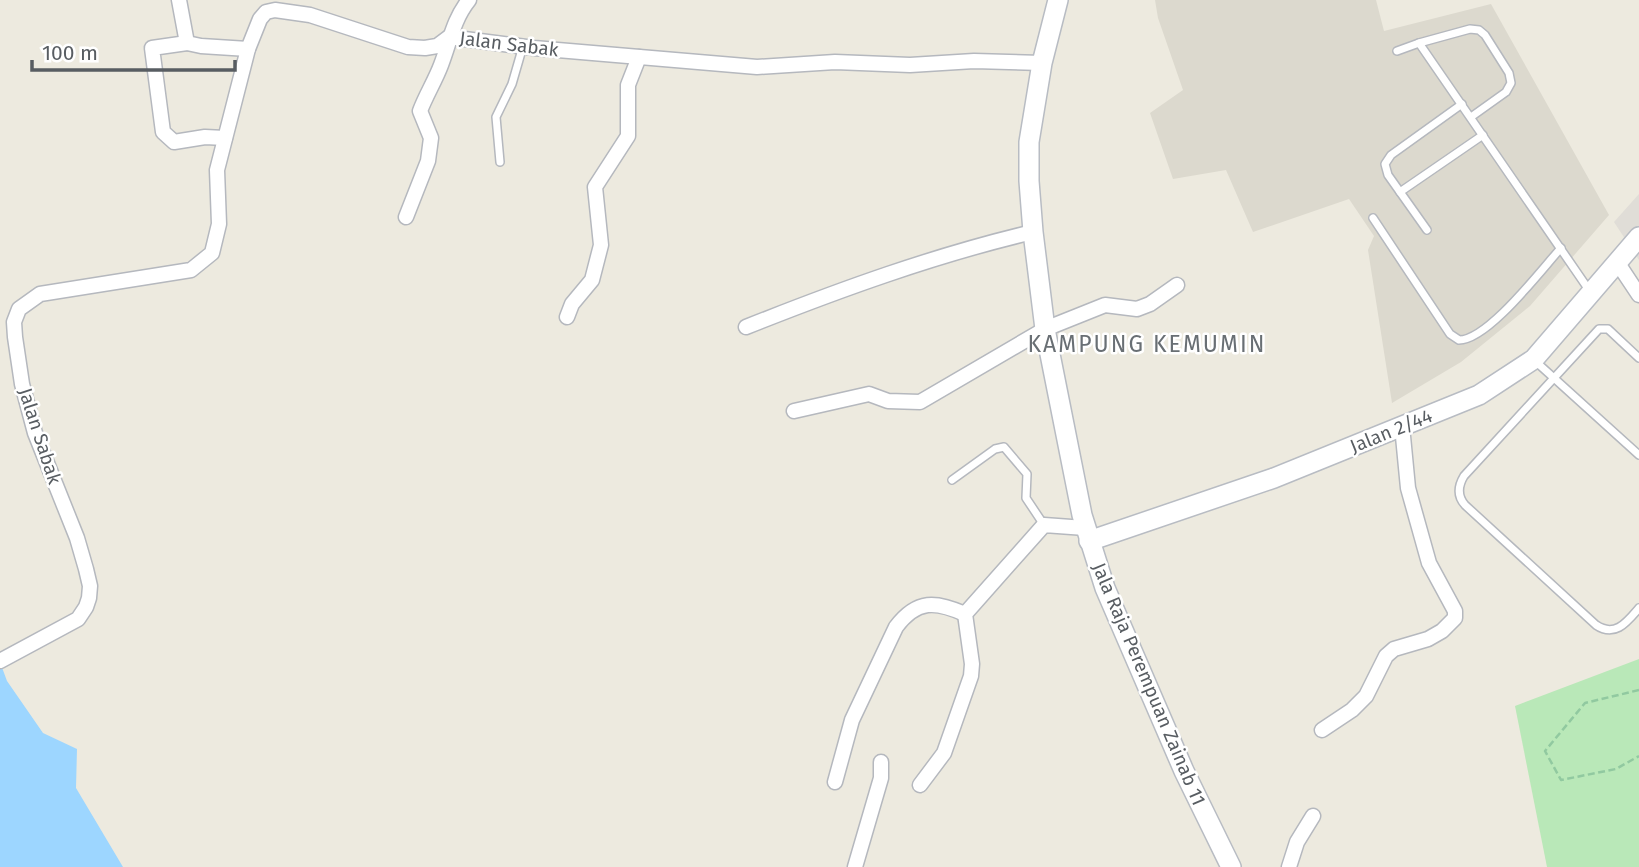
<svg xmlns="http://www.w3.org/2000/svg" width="1639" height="867" viewBox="0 0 1639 867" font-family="'Fira Sans',sans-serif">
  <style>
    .industrial { fill: #e0ddd7 }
    .education { fill: #dcd9ce }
    .green { fill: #b9e8b8 }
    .water { fill: #9dd6ff }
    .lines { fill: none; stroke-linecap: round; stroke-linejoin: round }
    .lane-casing { stroke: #b5b8be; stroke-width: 10 }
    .street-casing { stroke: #b5b8be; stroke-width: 17 }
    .secondary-casing { stroke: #b8bcc3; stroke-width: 22 }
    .path { stroke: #91c9a0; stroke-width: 2.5; stroke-dasharray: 7 3.5; stroke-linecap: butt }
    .lane { stroke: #fff; stroke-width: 7 }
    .street { stroke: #fff; stroke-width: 14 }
    .secondary { stroke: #fff; stroke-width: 19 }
    .labels { text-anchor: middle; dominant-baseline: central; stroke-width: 5; stroke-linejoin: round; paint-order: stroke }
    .street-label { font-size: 19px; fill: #585d62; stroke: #fff }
    .quarter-label { font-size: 23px; letter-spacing: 2px; fill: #696f74; stroke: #fff }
  </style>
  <rect width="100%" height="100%" fill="#edeadf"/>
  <polygon class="industrial" points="1639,194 1639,260 1614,222"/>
  <polygon class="education" points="1155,0 1376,0 1384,31 1491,4 1609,215 1530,306 1461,362 1392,403 1368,250 1374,236 1349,199 1253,232 1226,170 1173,179 1150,113 1183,90 1158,18"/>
  <polygon class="green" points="1639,659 1639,867 1547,867 1515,706"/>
  <polygon class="water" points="0,662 7,681 43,733 77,749 76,788 123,867 0,867"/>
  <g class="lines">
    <g class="lane-casing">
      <g id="lane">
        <polyline points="1397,51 1419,43"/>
        <polyline points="1471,117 1506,92 1511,83 1509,73 1485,35 1479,30 1470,29 1419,43 1589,290"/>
        <polyline points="500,162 496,117 512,84 523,46"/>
        <polyline points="1400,192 1483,135"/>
        <path d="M1373,218L1450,334L1459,340C1488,340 1541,270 1561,248"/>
        <polyline points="1427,230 1388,175 1385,164 1391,155 1462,104"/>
        <path d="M1639,358L1608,329H1599L1464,476C1458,486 1457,496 1465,505L1596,625C1615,638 1627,622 1639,608"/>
        <polyline points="1534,360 1639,455"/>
        <polyline points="952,480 995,449 1004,447 1027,474 1026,498 1044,525"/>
      </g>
    </g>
    <g class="street-casing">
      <g id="street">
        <polyline points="179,0 187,43 201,46 248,49"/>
        <polyline points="187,43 152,48 163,132 174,142 205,137 225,138"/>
        <path d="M406,217L428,161L431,138L420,111C426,95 435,81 441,65C450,42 453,20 469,0"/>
        <polyline points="1617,262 1639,295"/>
        <polyline points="567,317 572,304 592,280 601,245 595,187 628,136 628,85 639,57"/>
        <path d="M746,327C839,290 935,255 1033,232"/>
        <polyline points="794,411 869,394 888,401 920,402 1045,329 1105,305 1137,309 1150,304 1177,285"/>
        <polyline points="0,661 78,619 86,607 89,598 90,586 86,569 77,538 35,433 22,384 15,337 14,322 19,309 40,294 191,270 212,253 219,224 217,170 248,49 260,19 266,12 275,10 310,15 408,47 425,48 437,46 449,37 534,48 757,67 835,62 910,65 974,61 1042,63"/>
        <polyline points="1322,730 1352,710 1366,696 1386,656 1394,649 1428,639 1442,631 1455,618 1455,611 1429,563 1408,488 1402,426"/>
        <path d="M835,782L852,720L896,627C917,599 936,601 965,614"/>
        <polyline points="920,785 944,753 971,676 972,664 965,614 1044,525 1085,528"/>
        <polyline points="855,867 881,778 881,762"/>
        <polyline points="1289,867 1297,842 1313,816"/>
      </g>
    </g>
    <g class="secondary-casing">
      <g id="secondary">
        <polyline points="1058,0 1042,63 1029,142 1029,181 1033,232 1045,329 1082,515 1105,588 1184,771 1231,867"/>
        <polyline points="1089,541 1274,478 1479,395 1534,359 1639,237"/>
      </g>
    </g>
    <polyline class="path" points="1639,690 1585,703 1545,751 1561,780 1616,769 1639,756"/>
    <use href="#lane" class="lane"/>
    <use href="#street" class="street"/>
    <use href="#secondary" class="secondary"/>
  </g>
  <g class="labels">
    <g class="street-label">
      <text transform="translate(509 44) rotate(7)">Jalan Sabak</text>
      <text transform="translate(1391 431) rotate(-22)">Jalan 2/44</text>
      <text transform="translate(40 436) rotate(72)">Jalan Sabak</text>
      <text transform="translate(1149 684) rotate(67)">Jala Raja Perempuan Zainab 11</text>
    </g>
    <g class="quarter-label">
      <text x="1147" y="344">KAMPUNG KEMUMIN</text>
    </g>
  </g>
  <path d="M32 60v10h203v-10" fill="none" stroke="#585d62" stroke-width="3.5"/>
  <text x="42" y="60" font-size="21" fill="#585d62" stroke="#ffffff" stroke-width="5" paint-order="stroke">100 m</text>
</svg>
